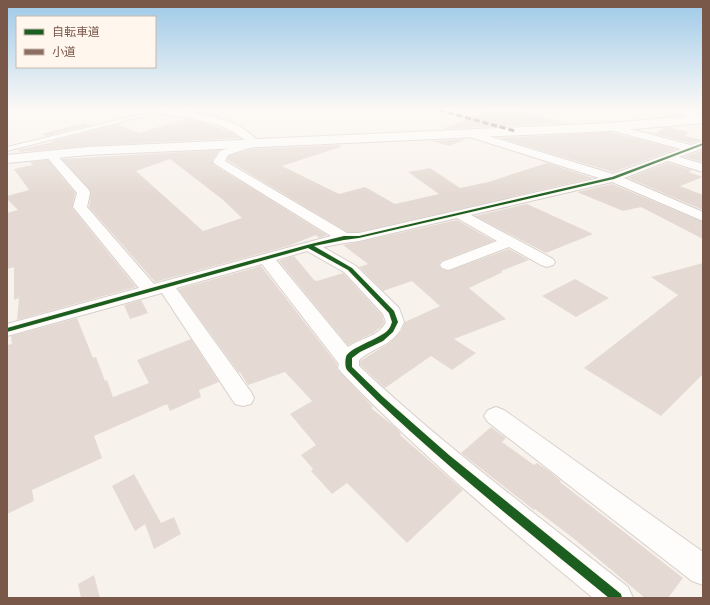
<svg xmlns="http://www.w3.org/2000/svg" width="710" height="605" viewBox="0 0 710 605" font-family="'Varela Round','Noto Sans JP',sans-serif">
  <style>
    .building { fill: #e5dad3; fill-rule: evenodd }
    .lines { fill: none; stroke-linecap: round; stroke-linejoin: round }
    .lane-casing { stroke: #d7cfca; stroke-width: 2 }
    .street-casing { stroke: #d7cfca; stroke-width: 2 }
    .secondary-casing { stroke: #d8cec8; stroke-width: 2 }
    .lane { fill: #fefdfc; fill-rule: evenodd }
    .street { fill: #fefdfc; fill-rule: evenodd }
    .secondary { fill: #fefdfc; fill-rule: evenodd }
    .quiet { stroke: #8d6e63; stroke-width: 3; stroke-dasharray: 6 3; stroke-linecap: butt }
    .cycleway-casing { stroke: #fff7ee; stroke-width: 2 }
    .cycleway { fill: #1b5e20; fill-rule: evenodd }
  </style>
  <rect width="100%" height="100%" fill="#f8f2ec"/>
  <g class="building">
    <polygon points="490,110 516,111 567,123 442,129"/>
    <polygon points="185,119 203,122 230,132 240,138 87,146 20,152 18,150 53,142 52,141 117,124 139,133"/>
    <polygon points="84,123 90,125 45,136 42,134"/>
    <polygon points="669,127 689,132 685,136 702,140 691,143 639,130 656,133 664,128"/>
    <polygon points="610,132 676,149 613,172 499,138"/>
    <polygon points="466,139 449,146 431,141"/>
    <polygon points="340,145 340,147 282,166 339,194 365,187 395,204 439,194 408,172 430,168 460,188 488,182 547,163 593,178 359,232 347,232 227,160 229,156 251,149"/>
    <path d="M219,150L212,161L214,165L327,235L319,238L316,235L288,246L155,282L89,207L91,193L90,190L62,159ZM170,159L222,199L242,218L203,231L136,171Z"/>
    <polygon points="703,150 703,162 684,157"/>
    <polygon points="48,160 75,193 72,208 136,287 17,320 19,298 14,300 14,267 7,269 7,213 18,210 7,199 7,196 29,190 14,169 33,165 30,162"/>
    <polygon points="668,163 692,170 688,172 703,177 680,186 703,195 703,210 628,178"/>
    <polygon points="612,184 703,222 703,239 641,207 623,211 577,192"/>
    <polygon points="526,204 527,204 593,234 546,253 475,216"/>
    <polygon points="457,220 494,241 441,261 439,266 442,269 448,271 509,249 529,260 501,271 503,272 469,288 506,319 454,339 476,353 452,370 431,356 385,388 360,365 360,361 391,342 401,331 405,322 440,306 412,281 383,291 359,267 368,264 343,245 359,242"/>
    <polygon points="294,256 314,280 317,281 343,273 382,315 384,322 382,326 373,333 348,345 279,261"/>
    <polygon points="703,263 703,374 661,416 584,368 678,295 651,277"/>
    <polygon points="261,266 337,364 337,369 373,407 371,408 396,428 401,434 400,435 463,490 407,543 347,483 332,494 311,471 313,469 301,455 316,445 290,414 312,401 285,372 248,385 240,372 239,373 178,289"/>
    <polygon points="575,279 609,298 576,317 542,296"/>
    <polygon points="141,300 148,313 130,319 124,305"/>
    <polygon points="77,318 93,358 96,357 105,381 107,380 113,397 149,383 137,360 191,339 219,382 199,390 201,397 170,411 167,404 94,436 102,458 32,490 34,501 7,514 7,345 12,344 11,336"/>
    <polygon points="491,427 506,438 502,442 534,465 537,463 550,472 561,481 560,482 683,578 668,598 645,598 573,538 535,509 534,510 461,453"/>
    <polygon points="134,474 161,523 174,517 181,534 154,549 145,524 135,531 112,486"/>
    <polygon points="94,575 100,598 81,598 78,584"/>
  </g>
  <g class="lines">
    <g class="lane-casing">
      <polygon id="lane" points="159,110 163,111 7,151 7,147"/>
    </g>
    <g class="street-casing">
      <g id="street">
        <path d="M153,110C185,110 239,115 259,143L258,145L228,155L225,161L347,233H359L599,178L464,135L463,133L464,131H472L613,174L681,149L606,129L605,127L606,125L610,124L691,145L703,141V148L679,157L703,164V172L668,161L624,178L703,212V221L612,182L471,215L553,259L555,262L553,265L547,267L541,265L509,247L454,268L448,270L442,268L440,265L442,262L497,241L457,218L359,241L344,243L323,247L356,266L399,308L404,322C394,347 378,344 359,360V366C444,446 537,515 628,587L633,598H593C506,526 420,454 342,373L338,368L339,364L262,264L176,288L251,392L254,398L251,404L243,406L235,404L162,293L7,336V324L139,288L73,207L77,193L46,156L44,154L46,152H54L89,190L90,193L87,207L154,284L331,236L215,164L213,162L220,151L247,142C223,120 188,118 158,113ZM307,251L344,272L383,314L386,322C379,337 360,338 348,347L276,260Z"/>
        <polygon points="668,110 684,110 703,115 703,121 670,112"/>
        <polygon points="496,407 504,410 703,552 703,585 692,581 488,422 484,416 488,410"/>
      </g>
    </g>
    <g class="secondary-casing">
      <polygon id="secondary" points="703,115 703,123 610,131 87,155 7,163 7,155 87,147 610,123"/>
    </g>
    <use href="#lane" class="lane"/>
    <use href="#street" class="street"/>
    <use href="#secondary" class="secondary"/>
    <g class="quiet">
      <polyline points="439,110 515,131"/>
      <polyline points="161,111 163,110"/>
    </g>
    <g class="cycleway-casing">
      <path id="cycleway" d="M703,143V145L614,179L359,238L344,240L314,246L352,268L394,311L398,322L393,332L383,341L360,352L352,358V367L383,397L449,455L621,594L622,598H609C542,543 474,489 410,431C388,411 367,391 347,370C345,367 345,361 346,357C348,348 380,339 388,330C390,328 391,325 392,322L389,313L348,270L308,248L7,332V328L307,245L344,236H359L612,177Z"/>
    </g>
    <use href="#cycleway" class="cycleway"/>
  </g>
  <linearGradient id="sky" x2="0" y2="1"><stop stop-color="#9dc9e8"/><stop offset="0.56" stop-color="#fcf9f6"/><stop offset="1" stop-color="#fcf9f6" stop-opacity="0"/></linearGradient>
  <rect width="710" height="195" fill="url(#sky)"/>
  <rect width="710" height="605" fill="none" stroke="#795749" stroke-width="16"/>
  <rect x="16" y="16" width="140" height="52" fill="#fff7ee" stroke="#c9b7ac"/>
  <rect x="24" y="29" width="20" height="6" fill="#1b5e20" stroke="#c9b7ac"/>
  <text x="52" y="36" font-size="12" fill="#795749">自転車道</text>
  <rect x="24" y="49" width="20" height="6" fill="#8d6e63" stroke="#c9b7ac"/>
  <text x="52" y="56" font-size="12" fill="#795749">小道</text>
</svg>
